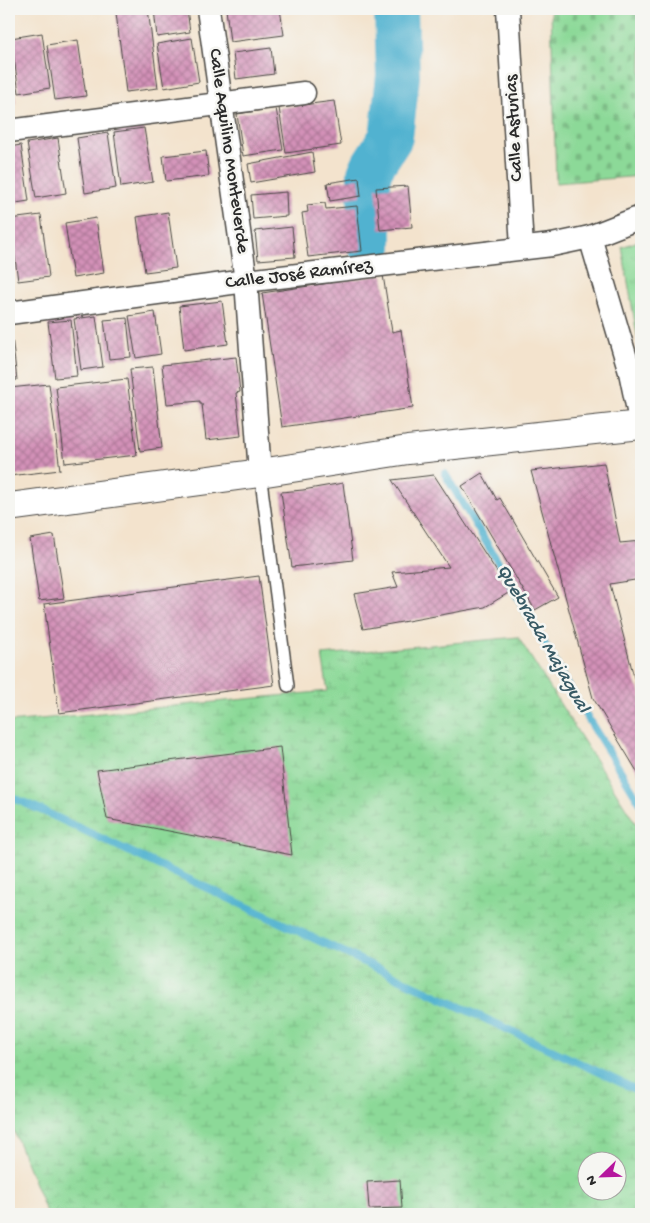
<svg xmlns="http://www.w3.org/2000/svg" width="650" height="1223" viewBox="0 0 650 1223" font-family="'Gochi Hand',sans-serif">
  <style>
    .wetland { fill: url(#wetland-marsh); stroke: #5c8262; fill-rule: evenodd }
    .cemetery { fill: url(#cemetery-stones); stroke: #5c8262 }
    .park { fill: url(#park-tufts); stroke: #5c8262 }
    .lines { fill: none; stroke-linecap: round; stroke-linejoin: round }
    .stream { stroke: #51b2d0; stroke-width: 8 }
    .river { stroke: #51b2d0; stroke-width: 44 }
    .building { fill: url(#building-cross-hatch) }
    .lane-casing { stroke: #494743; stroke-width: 14 }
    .street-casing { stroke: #494743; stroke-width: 25 }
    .primary-casing { stroke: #494743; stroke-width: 30 }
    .lane { stroke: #fff; stroke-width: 11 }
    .street { stroke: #fff; stroke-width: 22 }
    .primary { stroke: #fff; stroke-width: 28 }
    .labels { text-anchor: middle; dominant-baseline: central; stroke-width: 5; stroke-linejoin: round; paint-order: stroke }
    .street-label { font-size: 19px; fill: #2b2b2b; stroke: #f6f6f2 }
    .water-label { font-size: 20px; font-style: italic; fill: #385a65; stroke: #f6f6f2 }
  </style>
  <defs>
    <pattern id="wetland-marsh" width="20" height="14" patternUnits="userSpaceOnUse" patternTransform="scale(1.25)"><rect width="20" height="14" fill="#8cd998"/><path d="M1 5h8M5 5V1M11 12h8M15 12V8" fill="none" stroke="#79ba83"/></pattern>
    <pattern id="cemetery-stones" width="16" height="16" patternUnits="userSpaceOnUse" patternTransform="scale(1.25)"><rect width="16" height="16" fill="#8cd998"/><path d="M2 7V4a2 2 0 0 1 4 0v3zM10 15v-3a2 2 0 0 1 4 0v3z" fill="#79ba83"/></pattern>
    <pattern id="park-tufts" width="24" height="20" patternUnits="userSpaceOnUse" patternTransform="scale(1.25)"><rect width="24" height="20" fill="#8cd998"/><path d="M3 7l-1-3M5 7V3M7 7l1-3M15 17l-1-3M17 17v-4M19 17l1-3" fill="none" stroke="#79ba83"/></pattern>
    <pattern id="building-cross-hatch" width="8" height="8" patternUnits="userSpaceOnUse" patternTransform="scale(1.25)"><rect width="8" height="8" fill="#d391b8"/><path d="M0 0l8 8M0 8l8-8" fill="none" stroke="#ab7796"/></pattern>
  </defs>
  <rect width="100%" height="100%" fill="#f6f6f2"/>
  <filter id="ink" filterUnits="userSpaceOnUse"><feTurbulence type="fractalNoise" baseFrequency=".02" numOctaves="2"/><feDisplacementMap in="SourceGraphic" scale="10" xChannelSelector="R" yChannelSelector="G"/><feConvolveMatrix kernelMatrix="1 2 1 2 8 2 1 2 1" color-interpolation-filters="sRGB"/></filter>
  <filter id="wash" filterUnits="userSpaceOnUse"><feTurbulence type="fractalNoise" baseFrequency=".0096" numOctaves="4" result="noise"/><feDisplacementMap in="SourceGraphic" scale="20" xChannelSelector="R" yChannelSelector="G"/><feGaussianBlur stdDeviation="1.12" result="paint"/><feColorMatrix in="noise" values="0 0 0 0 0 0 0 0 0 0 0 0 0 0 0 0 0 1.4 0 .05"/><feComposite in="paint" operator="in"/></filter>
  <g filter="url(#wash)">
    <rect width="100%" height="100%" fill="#f3e3cd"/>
    <path class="wetland" d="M518,637L641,832V1214H47L9,1119V722L328,691L322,655ZM588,1160H618V1190H588Z"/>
    <polygon class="cemetery" points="551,9 641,9 641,176 556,183"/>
    <polygon class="park" points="641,240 641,359 622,247"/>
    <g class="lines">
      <g class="stream">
        <polyline points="445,474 501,567 574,696 641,804"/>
        <polyline points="9,796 43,811 641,1092"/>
      </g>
      <polyline class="river" points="370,246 369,174 373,165 391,137 398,76 396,9"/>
    </g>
    <g id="blocks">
      <g class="building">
        <polygon points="148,9 158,88 126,92 116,13"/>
        <polygon points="154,9 187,9 190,32 157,37"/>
        <polygon points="226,9 280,9 284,35 230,42"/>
        <polygon points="42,33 50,88 19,93 11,38"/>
        <polygon points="192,38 199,82 164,88 157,44"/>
        <polygon points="78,40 86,96 55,100 47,45"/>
        <polygon points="271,48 274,74 236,79 233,53"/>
        <polygon points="9,57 10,57 16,103 9,104"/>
        <polygon points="334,101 341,145 286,153 279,108"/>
        <polygon points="276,108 283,150 243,156 237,114"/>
        <polygon points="144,128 153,182 121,187 114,132"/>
        <polygon points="108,133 116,188 85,193 77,138"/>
        <polygon points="58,138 66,193 36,198 27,143"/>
        <polygon points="21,145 29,201 9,204 9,147"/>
        <polygon points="206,151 209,176 166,181 163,156"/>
        <polygon points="312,152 315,172 251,183 248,164"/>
        <polygon points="359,178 361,196 330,201 327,183"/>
        <polygon points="408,186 412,227 380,230 376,188"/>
        <polygon points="286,192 287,216 253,219 251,195"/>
        <polygon points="325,203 326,209 357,206 362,251 308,257 302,213 308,212 307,205"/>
        <polygon points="168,212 176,268 145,272 137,217"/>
        <polygon points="41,215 49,277 18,281 10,219"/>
        <polygon points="96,218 104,273 73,278 65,223"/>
        <polygon points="292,227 295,257 258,260 255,231"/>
        <polygon points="383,275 392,332 401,330 413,408 282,427 262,293"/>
        <polygon points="222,301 228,344 184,350 179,306"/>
        <polygon points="155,312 161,354 136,358 129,316"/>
        <polygon points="96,316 103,367 81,370 74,319"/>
        <polygon points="127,318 131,357 109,359 104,320"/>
        <polygon points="71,320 77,376 55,378 48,322"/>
        <polygon points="9,328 11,328 17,380 9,381"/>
        <polygon points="236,357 240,392 236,393 241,436 206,440 202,404 200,404 200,401 167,404 162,365"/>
        <polygon points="153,367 162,448 140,451 130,369"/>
        <polygon points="127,379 137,455 65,463 56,387"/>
        <polygon points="49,384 60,470 9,476 9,388"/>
        <polygon points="604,463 620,543 641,541 641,579 610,584 636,685 641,693 641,778 593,698 531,471"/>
        <polygon points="482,473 497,500 500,498 558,597 535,610 462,486"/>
        <polygon points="434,475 510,592 485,607 363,629 354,594 398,587 392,572 449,567 392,480"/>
        <polygon points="343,483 353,560 292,567 281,492 303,490"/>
        <polygon points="54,535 64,598 39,601 30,539"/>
        <polygon points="259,576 274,685 59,713 44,604"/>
        <polygon points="280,747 292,855 107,819 97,770"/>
        <polygon points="400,1180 402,1208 369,1209 367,1182"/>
      </g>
    </g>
  </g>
  <g filter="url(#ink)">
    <use href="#blocks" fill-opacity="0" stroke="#494743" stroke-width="1"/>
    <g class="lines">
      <g class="lane-casing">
        <polyline id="lane" points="260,473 288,686"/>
      </g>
      <g class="street-casing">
        <g id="street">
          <polyline points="208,9 246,281 260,473"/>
          <polyline points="508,9 522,248"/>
          <polyline points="9,131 304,93"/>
          <polyline points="590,237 630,372 641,425"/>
          <polyline points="9,313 246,281 552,245 590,237 641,217"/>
        </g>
      </g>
      <g class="primary-casing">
        <polyline id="primary" points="9,507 260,473 408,450 641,425"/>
      </g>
      <use href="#lane" class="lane"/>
      <use href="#street" class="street"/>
      <use href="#primary" class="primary"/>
    </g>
  </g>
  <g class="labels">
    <g class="street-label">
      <text transform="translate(515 128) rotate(-93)">Calle Asturias</text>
      <text transform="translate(228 151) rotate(82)">Calle Aquilino Monteverde</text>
      <text transform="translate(299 275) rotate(-7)">Calle José Ramírez</text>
    </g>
    <g class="water-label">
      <text transform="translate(542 639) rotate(60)">Quebrada Majagual</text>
    </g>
  </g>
  <rect width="650" height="1223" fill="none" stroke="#f6f6f2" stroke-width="30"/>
  <g transform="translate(602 1176) rotate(247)"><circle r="24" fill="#f6f6f2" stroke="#a5a5a2"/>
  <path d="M0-4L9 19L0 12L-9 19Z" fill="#b5179e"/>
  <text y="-8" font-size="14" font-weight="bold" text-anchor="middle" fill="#2b2b2b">N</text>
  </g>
</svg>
